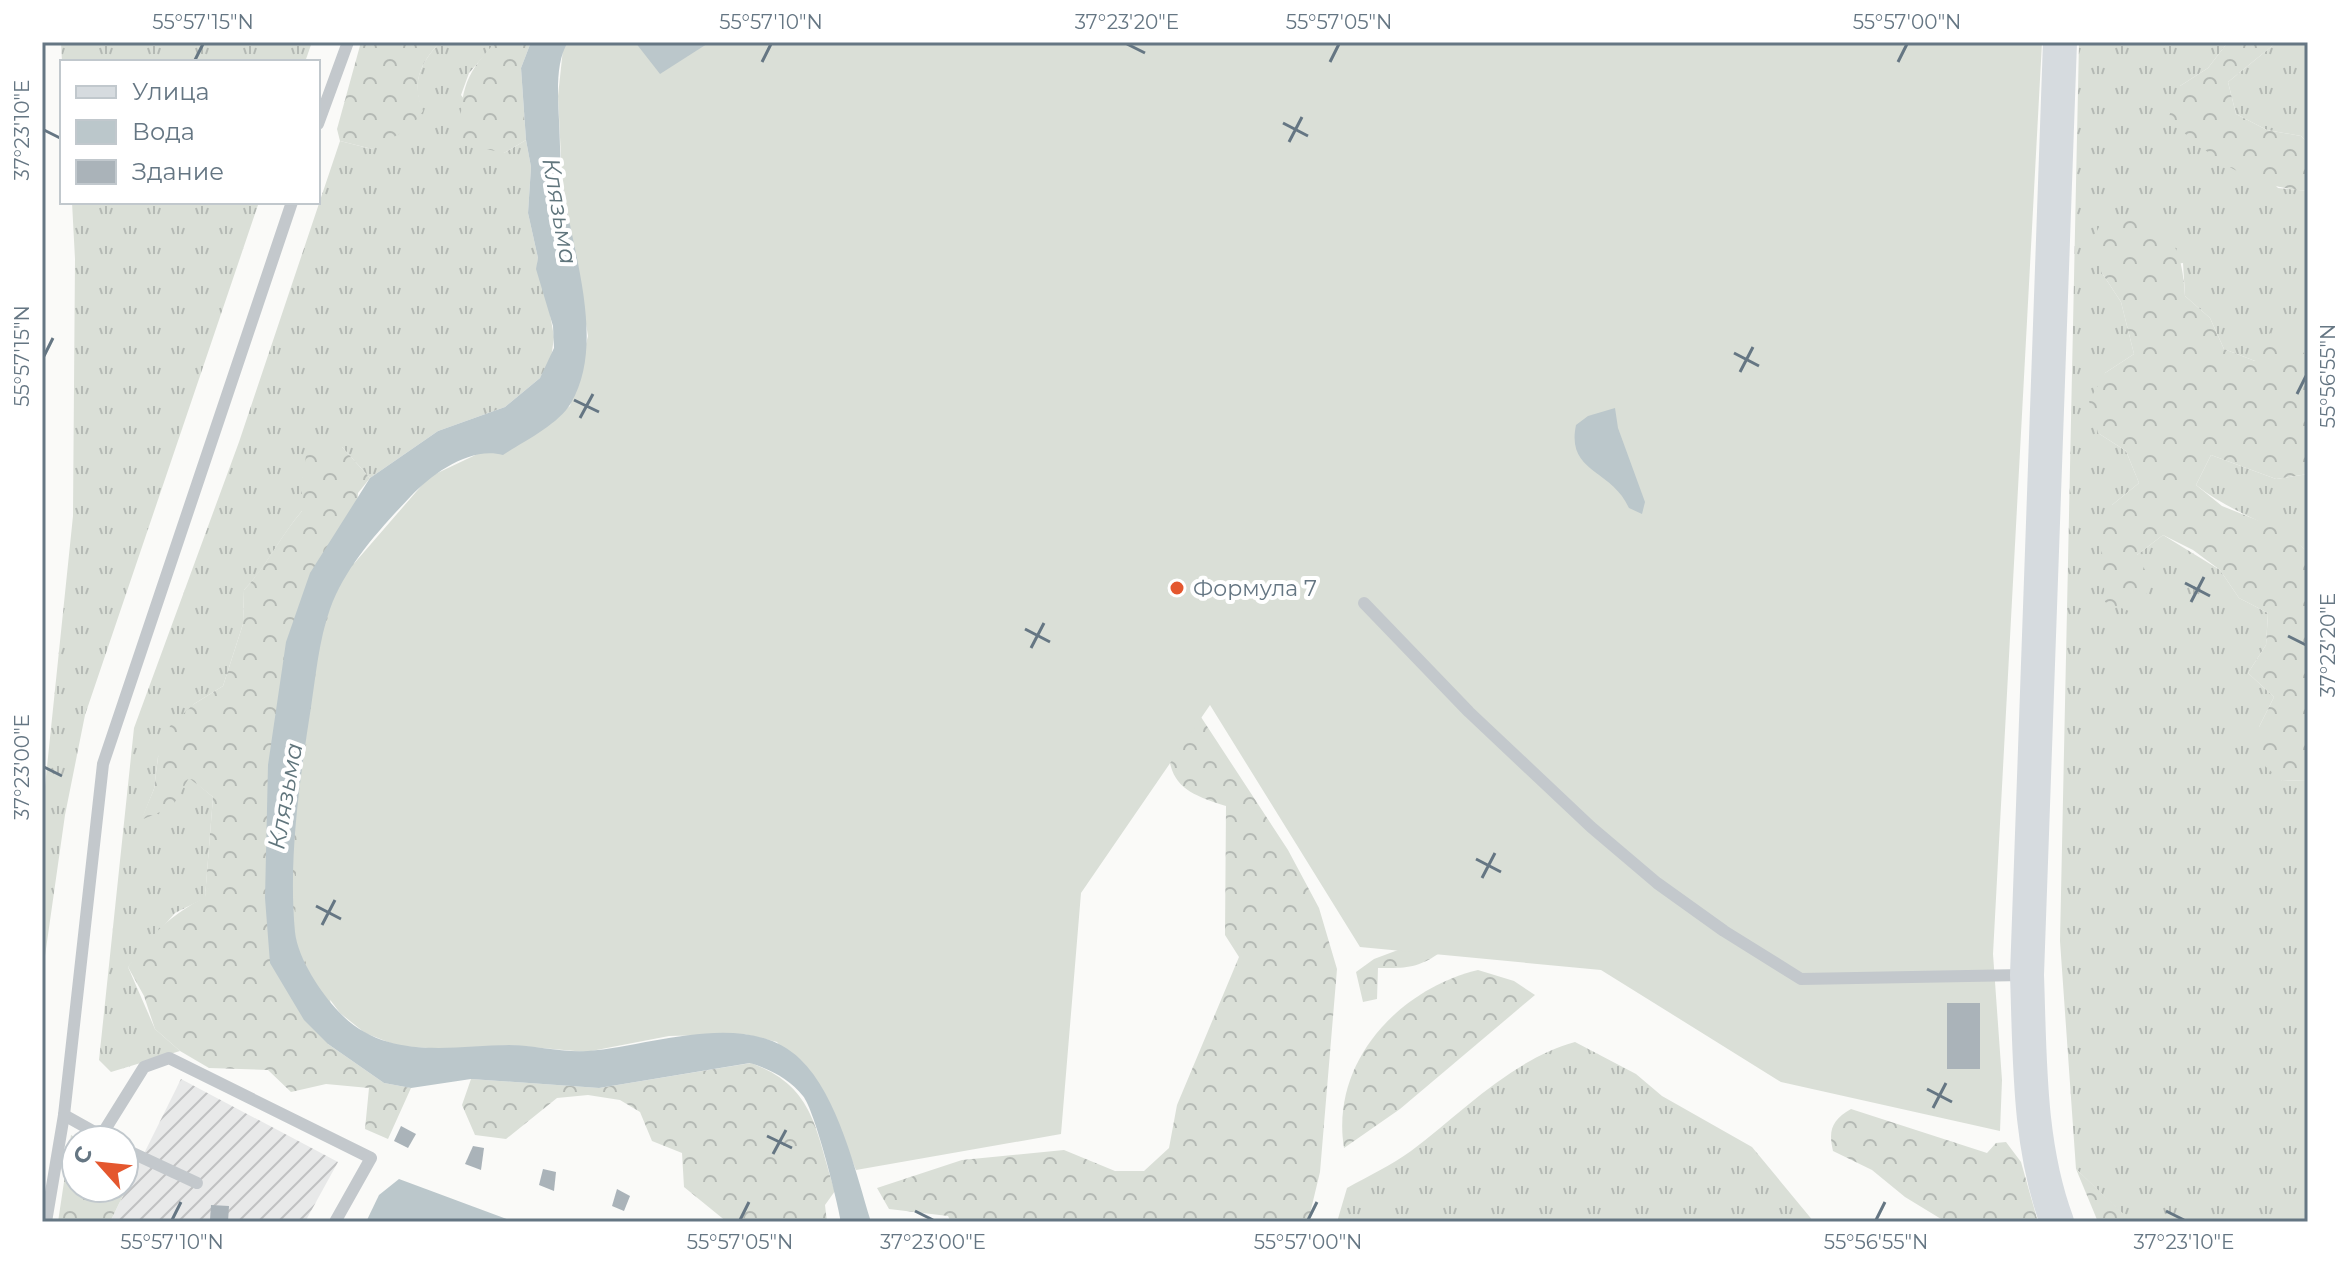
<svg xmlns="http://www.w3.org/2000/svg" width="2350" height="1264" viewBox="0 0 2350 1264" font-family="Montserrat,sans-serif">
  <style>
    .industrial { fill: url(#industrial-furrows) }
    .grass { fill: url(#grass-tufts) }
    .forest { fill: url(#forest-crowns) }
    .garden { fill: #dadfd7 }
    .water { fill: #bbc7cb }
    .building { fill: #aab3b9 }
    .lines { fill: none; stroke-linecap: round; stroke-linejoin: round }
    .lane { stroke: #c3c8cc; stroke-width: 12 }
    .secondary { stroke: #d6dbdf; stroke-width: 34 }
    .ticks { fill: none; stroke: #657683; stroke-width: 3 }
    .poi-dot { fill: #e4572e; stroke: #fff; stroke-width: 3 }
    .labels { text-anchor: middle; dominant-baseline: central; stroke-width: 8; stroke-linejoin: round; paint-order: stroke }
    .poi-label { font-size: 22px; fill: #657683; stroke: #fff; text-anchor: start }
    .water-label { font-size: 24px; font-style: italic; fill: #60757c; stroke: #fff }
    .neatline { fill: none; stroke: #657683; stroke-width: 3 }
    .ticks-label { font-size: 20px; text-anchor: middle; fill: #657683 }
  </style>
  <defs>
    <pattern id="industrial-furrows" width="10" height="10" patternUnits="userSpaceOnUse" patternTransform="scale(2)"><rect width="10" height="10" fill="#e8e9e9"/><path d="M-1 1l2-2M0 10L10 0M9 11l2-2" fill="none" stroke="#c0c1c2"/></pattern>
    <pattern id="grass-tufts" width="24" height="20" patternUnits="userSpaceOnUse" patternTransform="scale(2)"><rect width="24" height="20" fill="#dadfd7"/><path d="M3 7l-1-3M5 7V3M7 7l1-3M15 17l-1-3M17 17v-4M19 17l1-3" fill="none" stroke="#b4b9b4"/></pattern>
    <pattern id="forest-crowns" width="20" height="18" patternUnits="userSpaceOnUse" patternTransform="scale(2)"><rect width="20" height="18" fill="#dadfd7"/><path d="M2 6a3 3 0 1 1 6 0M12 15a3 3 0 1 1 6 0" fill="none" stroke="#b4b9b4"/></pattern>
  </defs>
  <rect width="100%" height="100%" fill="#fafaf8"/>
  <polygon class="industrial" points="181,1079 338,1162 305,1222 110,1222"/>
  <g class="grass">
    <polygon points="61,42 312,42 305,62 62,62"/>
    <path d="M440,42H496L469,73L461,95L504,153L526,140L531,167L528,213L538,258L537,269L546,291L554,337L551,359L540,378L505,407L438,431L370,478L342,447L302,478V511C279,538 268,565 244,590L243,624L223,686L194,704L158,757L154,789L142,819L189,777L213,797L205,898L175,913L128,967L155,1029L180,1051L111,1072L99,1060L134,728L239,442L340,141L372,149L422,111C412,82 419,65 440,42Z"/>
    <polygon points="2079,42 2228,42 2208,68 2180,86 2278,188 2308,191 2308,359 2299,348 2255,361 2224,349 2210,318 2185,296 2183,263 2102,273 2121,302 2134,354 2105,373 2098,433 2126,451 2139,483 2112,505 2137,555 2163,535 2220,570 2239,598 2268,613 2266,645 2248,673 2274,697 2259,727 2282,781 2308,780 2308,1222 2131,1222 2076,1169 2060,941"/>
    <polygon points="2277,42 2308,42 2308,143 2301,136 2267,130 2236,114 2228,82"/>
    <polygon points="72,202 259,202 85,715 65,815 42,977 42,815 73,516 75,259"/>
    <path d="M2211,455L2276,479L2308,474V552C2272,522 2232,514 2196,485Z"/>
    <path d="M1575,1042L1636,1074L1662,1096L1752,1147L1814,1222H1337L1347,1188C1368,1176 1392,1165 1411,1151C1464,1111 1511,1060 1575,1042Z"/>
  </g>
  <g class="forest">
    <path d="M361,42H440C419,65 412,82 423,111L410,128L372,149L340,141L337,129Z"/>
    <path d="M496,42H531L521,68L526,140L504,153L460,143C461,95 461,77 496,42Z"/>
    <path d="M2228,42H2277L2228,82L2236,114L2267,130L2301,136L2308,143V191C2245,186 2214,159 2168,119L2180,86L2208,68Z"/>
    <path d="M2106,214C2166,222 2181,235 2185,296L2210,318L2224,349L2255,361L2270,333L2300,348L2308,359V474L2276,479L2211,455L2196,485L2222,506L2282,530L2308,552V780L2282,781L2258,760L2259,727L2274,697L2248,673L2266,645L2268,613L2239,598L2220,570L2193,550L2163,535L2137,555L2152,583L2137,614L2105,602L2101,535L2112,505L2139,483L2126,451L2098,433L2089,401L2105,373L2134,354L2121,302L2102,273L2090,244Z"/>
    <path d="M308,445L342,447L370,478L358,493L328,1044L384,1083L411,1088L388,1139L365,1129L369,1088L326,1084L291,1092L268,1070L209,1068L180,1051L155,1029L144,996L128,967C150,935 171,915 205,897L213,797L189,778L172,807L141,820L154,789L158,757L170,726L194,704L223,686L243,624L244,590C268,564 279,538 302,511V478Z"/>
    <path d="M1201,717L1288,850L1319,908L1337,969L1320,1172L1308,1222H951L948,1216L889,1209L877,1188L962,1160L1064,1150L1115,1171H1144L1169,1148L1177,1105L1239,957L1225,935L1226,806C1177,791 1166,780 1168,727Z"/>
    <path d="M1406,947L1438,954C1416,969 1404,968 1378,968L1377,999L1363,1002L1356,972L1374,959Z"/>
    <path d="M1478,970L1514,981L1535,995L1400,1109L1344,1148C1330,1062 1399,989 1478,970Z"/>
    <path d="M751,1063C816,1087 815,1131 835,1191L825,1205L827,1222H727L684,1187L682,1153L652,1141L640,1112L620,1100L588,1095L557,1098L506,1139L475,1135L462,1105L471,1079L599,1088Z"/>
    <path d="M1851,1109L1987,1153L1996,1143L2006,1142L2021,1162L2038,1222H1946L1905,1197L1872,1170L1833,1151C1828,1130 1832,1120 1851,1109Z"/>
    <polygon points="71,1135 79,1140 76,1140 76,1188 124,1188 124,1165 135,1171 110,1222 58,1222"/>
    <polygon points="2076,1169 2130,1220 2131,1222 2098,1222"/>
  </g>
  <polygon class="garden" points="568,42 2042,42 1993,954 2002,1080 2000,1131 1781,1082 1601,970 1360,947 1210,705 1081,893 1061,1134 856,1170 837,1123 777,1042 744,1034 669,1036 586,1052 509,1045 459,1050 398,1046 365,1033 340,1013 310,973 295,935 297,814 317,662 330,608 351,567 429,477 486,450 503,454 570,406 588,336 562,178 558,96 563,49"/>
  <g class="water">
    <path d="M531,42H568C555,62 558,97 559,120C560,140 560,161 562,181C571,248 607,342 571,403C558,425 524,441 503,455C471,446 433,473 411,496C380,529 346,565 330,609C319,640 316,674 311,707C300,778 288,859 295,932C298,959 321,993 339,1012C385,1061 450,1046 509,1045C535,1045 562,1053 588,1051C652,1046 747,1008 800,1059C838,1095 856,1173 871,1222H841C837,1199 815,1111 803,1096C790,1079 770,1069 750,1063L599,1088L471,1079L411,1088L384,1083L328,1044L304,1020L270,963L265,898L268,765L286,642L310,573L370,478L438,431L505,407L540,378L554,348L553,326L536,269L538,258L528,213L531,167L526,140L521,68Z"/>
    <polygon points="635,42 710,42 660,74"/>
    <path d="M1615,408L1618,428L1645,502L1642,514L1629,508C1611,468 1566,473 1576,425L1588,416Z"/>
    <polygon points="399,1179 515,1222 366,1222 379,1195"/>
  </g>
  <g class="building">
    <rect x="1947" y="1003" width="33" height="66"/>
    <polygon points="401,1126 416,1134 408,1148 394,1141"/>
    <polygon points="473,1146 484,1148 481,1170 465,1164"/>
    <polygon points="543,1169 556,1172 554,1191 539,1185"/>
    <polygon points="617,1189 630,1196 624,1211 612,1206"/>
    <polygon points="211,1205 229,1206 228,1222 210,1220"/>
  </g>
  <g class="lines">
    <g class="lane">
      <polyline points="318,124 348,42"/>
      <polyline points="1364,603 1469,712 1591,827 1657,883 1724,931 1801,979 2023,975"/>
      <polyline points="64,1115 107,1139"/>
      <polyline points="101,1136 144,1067 169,1058 371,1158 335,1222"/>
      <polyline points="124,1149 197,1183"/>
      <polyline points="46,1222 64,1115 103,764 292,202"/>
    </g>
    <path class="secondary" d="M2057,1222C2028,1144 2030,1057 2027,975L2060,42"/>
  </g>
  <path class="ticks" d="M1127,44L1145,53M194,62L203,44M762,62L771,44M1330,62L1339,44M1898,62L1907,44M1283,123L1308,136M44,130L62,139M1289,142L1302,117M1734,353L1759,366M44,356L53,338M1740,372L1753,347M2297,394L2306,376M574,400L599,412M580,418L593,394M2185,583L2210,596M2191,602L2204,577M1025,629L1050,642M2288,636L2306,645M1031,648L1044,623M44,767L62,776M1476,859L1501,872M1482,878L1495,853M316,906L341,919M322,925L335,900M1927,1089L1952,1102M1933,1108L1946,1083M767,1136L792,1148M773,1154L786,1130M915,1211L933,1220M2166,1211L2184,1220M172,1220L181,1202M740,1220L749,1202M1308,1220L1317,1202M1876,1220L1885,1202"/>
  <circle class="poi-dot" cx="1177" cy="588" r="8"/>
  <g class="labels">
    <g class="poi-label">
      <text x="1193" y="588">Формула 7</text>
    </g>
    <g class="water-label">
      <text transform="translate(560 211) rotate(80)">Клязьма</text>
      <text transform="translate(285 796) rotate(-80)">Клязьма</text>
    </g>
  </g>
  <rect width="2350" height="1264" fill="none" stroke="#ffffff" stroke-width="88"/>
  <rect x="60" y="60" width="260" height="144" fill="#ffffff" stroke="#c1c8cd" stroke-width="2"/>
  <rect x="76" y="86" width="40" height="12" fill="#d6dbdf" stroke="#c1c8cd" stroke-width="2"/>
  <text x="132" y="100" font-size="24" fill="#657683">Улица</text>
  <rect x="76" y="120" width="40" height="24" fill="#bbc7cb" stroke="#c1c8cd" stroke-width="2"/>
  <text x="132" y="140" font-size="24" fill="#657683">Вода</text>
  <rect x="76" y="160" width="40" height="24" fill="#aab3b9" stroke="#c1c8cd" stroke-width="2"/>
  <text x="132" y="180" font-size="24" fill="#657683">Здание</text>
  <g transform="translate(100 1164) rotate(297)"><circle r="38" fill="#ffffff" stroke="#c1c8cd" stroke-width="2"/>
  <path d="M0-6L14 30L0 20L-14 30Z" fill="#e4572e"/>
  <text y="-12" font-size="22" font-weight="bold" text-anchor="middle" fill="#657683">С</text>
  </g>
  <rect x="44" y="44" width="2262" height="1176" class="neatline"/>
  <g class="ticks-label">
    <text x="203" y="29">55°57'15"N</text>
    <text x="771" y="29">55°57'10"N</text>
    <text x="1127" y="29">37°23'20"E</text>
    <text x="1339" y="29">55°57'05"N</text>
    <text x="1907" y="29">55°57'00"N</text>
    <text transform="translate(22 130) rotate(-90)" y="7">37°23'10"E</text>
    <text transform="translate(22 356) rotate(-90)" y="7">55°57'15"N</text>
    <text transform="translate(2328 376) rotate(-90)" y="7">55°56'55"N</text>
    <text transform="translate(2328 645) rotate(-90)" y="7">37°23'20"E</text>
    <text transform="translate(22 767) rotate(-90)" y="7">37°23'00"E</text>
    <text x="172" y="1249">55°57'10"N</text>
    <text x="740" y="1249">55°57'05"N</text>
    <text x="933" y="1249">37°23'00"E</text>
    <text x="1308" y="1249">55°57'00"N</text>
    <text x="1876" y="1249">55°56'55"N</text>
    <text x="2184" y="1249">37°23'10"E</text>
  </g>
</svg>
